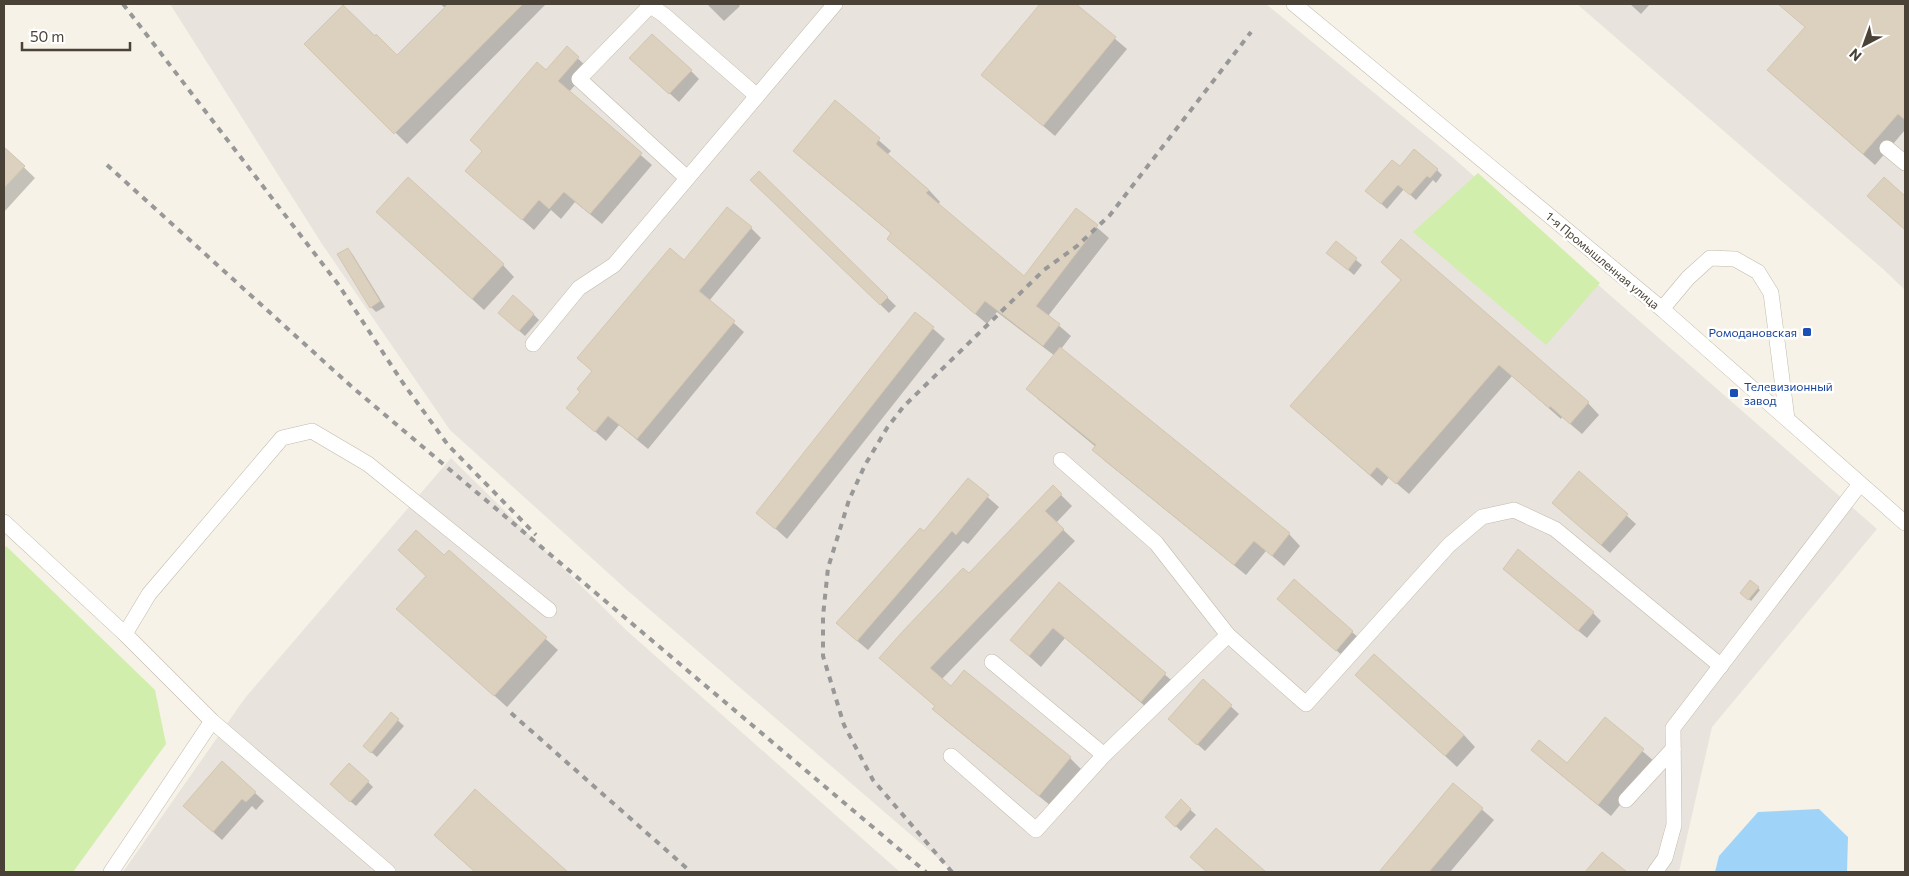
<svg xmlns="http://www.w3.org/2000/svg" width="1909" height="876" viewBox="0 0 1909 876" font-family="Commissioner,sans-serif">
  <style>
    .industrial { fill: #e8e3dd }
    .green { fill: #d1eead }
    .water { fill: #9fd4f8 }
    .shadow { fill: #0003 }
    .building { fill: #dcd1bf; stroke: #d4c6af }
    .lines { fill: none; stroke-linecap: round; stroke-linejoin: round }
    .minor-casing { stroke: #c3baaa; stroke-width: 16 }
    .minor { stroke: #fff; stroke-width: 15 }
    .rail { stroke: #989898; stroke-width: 4; stroke-dasharray: 6 6; stroke-linecap: butt }
    .transit-dot { fill: #1a4fb4; stroke: #fff; stroke-width: 2 }
    .labels { text-anchor: middle; dominant-baseline: central; stroke-width: 5; stroke-linejoin: round; paint-order: stroke }
    .street-label { font-size: 12px; fill: #4a4236; stroke: #fff }
    .transit-label { font-size: 12px; fill: #164399; stroke: #fff; text-anchor: end }
  </style>
  <rect width="100%" height="100%" fill="#f6f2e8"/>
  <g class="industrial">
    <polygon points="170,4 1266,4 1451,156 1877,529 1712,727 1679,872 954,872 627,590 450,430 322,244"/>
    <polygon points="1577,4 1905,4 1905,290 1883,269"/>
    <polygon points="451,458 626,630 900,872 123,872 245,698"/>
  </g>
  <g class="green">
    <polygon points="1478,173 1600,283 1546,345 1413,232"/>
    <polygon points="6,546 155,690 166,744 73,872 4,872 4,549"/>
  </g>
  <polygon class="water" points="1819,809 1848,837 1847,872 1715,872 1719,856 1758,812"/>
  <g class="shadow">
    <polygon points="440,4 546,4 407,144 306,44 397,56 445,8"/>
    <polygon points="707,4 738,4 740,6 724,21"/>
    <polygon points="1041,4 1074,4 1127,49 1055,136 983,75"/>
    <polygon points="1630,4 1650,4 1641,14"/>
    <polygon points="1779,4 1905,4 1905,130 1875,165 1780,81 1806,27"/>
    <polygon points="567,48 589,69 569,92 652,165 602,224 575,202 561,219 551,210 534,230 467,171"/>
    <polygon points="640,66 691,71 699,79 679,102"/>
    <polygon points="835,102 891,151 887,155 929,190 940,202 938,205 1025,278 1077,210 1109,238 1048,316 1071,336 1061,349 1289,534 1300,546 1284,566 1266,551 1246,575 1105,461 1094,450 1096,447 1039,400 1028,389 1055,356 997,312 987,324 900,250 888,239 892,234 806,162"/>
    <polygon points="4,148 35,178 4,212"/>
    <polygon points="1400,168 1437,170 1442,175 1436,183 1433,180 1416,200 1404,189 1387,209 1373,196"/>
    <polygon points="759,173 896,306 889,313 752,180"/>
    <polygon points="390,224 503,265 514,277 484,310"/>
    <polygon points="751,228 761,238 709,301 744,332 648,449 619,425 606,441 568,408 581,392 593,372 578,358 684,261"/>
    <polygon points="1336,243 1362,265 1354,275 1334,258"/>
    <polygon points="348,249 353,255 385,307 376,312 371,307"/>
    <polygon points="1383,262 1588,403 1599,415 1582,434 1562,417 1561,419 1512,376 1409,494 1389,477 1382,486 1304,418 1402,280"/>
    <polygon points="533,314 539,320 525,336 505,318"/>
    <polygon points="916,314 945,339 787,539 758,513"/>
    <polygon points="1579,473 1636,524 1610,553 1562,511"/>
    <polygon points="968,480 999,507 968,544 963,541 868,650 849,634 924,533"/>
    <polygon points="1053,487 1072,506 1056,523 1075,541 942,679 951,688 964,672 1070,758 1081,769 1051,806 945,720 934,709 936,707 881,658 969,575"/>
    <polygon points="449,552 558,650 507,707 410,620 444,557"/>
    <polygon points="1513,577 1593,613 1601,621 1587,638"/>
    <polygon points="1294,580 1361,640 1345,658 1287,607"/>
    <polygon points="1059,584 1177,685 1153,713 1065,638 1041,667 1011,640"/>
    <polygon points="1758,588 1760,590 1751,601 1744,595"/>
    <polygon points="1357,675 1464,735 1475,747 1457,767"/>
    <polygon points="1203,681 1239,714 1205,751 1177,726"/>
    <polygon points="391,714 404,726 377,757 370,751"/>
    <polygon points="1605,719 1655,762 1611,816 1544,761 1532,750 1567,765"/>
    <polygon points="368,782 373,787 356,806 337,790"/>
    <polygon points="1454,785 1494,820 1450,872 1381,872"/>
    <polygon points="475,791 566,872 476,872 447,847"/>
    <polygon points="255,793 264,801 256,810 252,806 222,840 193,814"/>
    <polygon points="1181,801 1196,815 1181,831 1166,817"/>
    <polygon points="1216,830 1264,872 1208,872 1192,857"/>
  </g>
  <g class="building">
    <polygon points="448,4 523,4 394,134 304,44 343,5 375,36 376,34 397,55"/>
    <polygon points="1040,4 1076,4 1116,37 1043,126 981,75"/>
    <polygon points="1778,4 1905,4 1905,120 1898,114 1863,154 1767,70 1805,27"/>
    <polygon points="652,34 692,70 669,94 629,58"/>
    <polygon points="567,46 579,57 558,81 642,153 590,214 564,192 549,209 539,200 522,220 465,171 482,151 470,140 537,62 546,70"/>
    <polygon points="835,100 880,138 876,144 929,190 926,193 1024,276 1076,208 1098,225 1036,306 1060,324 1043,346 985,301 975,314 887,239 891,233 793,151"/>
    <polygon points="4,147 25,166 4,188"/>
    <polygon points="1414,149 1438,169 1430,178 1427,176 1410,195 1398,185 1381,204 1365,191 1392,160 1400,166"/>
    <polygon points="759,171 888,297 880,305 750,180"/>
    <polygon points="408,177 504,264 472,299 376,212"/>
    <polygon points="1884,177 1905,196 1905,230 1867,196"/>
    <polygon points="727,207 752,227 699,291 735,321 637,439 608,416 595,432 566,408 580,392 577,389 592,371 577,358 670,248 684,260"/>
    <polygon points="1401,239 1589,402 1570,424 1550,406 1549,408 1499,365 1396,484 1377,467 1370,475 1290,406 1401,280 1381,262"/>
    <polygon points="1336,241 1357,258 1348,270 1326,253"/>
    <polygon points="348,248 380,301 370,308 337,254"/>
    <polygon points="513,295 534,314 519,331 498,313"/>
    <polygon points="915,312 934,327 775,529 756,513"/>
    <polygon points="1060,347 1290,533 1272,556 1254,541 1234,565 1092,450 1096,445 1026,389"/>
    <polygon points="1579,471 1628,514 1601,545 1552,503"/>
    <polygon points="968,478 989,495 956,535 952,531 857,641 836,623 920,528 924,531"/>
    <polygon points="1053,485 1062,494 1045,511 1064,529 930,668 951,686 964,670 1071,757 1039,796 932,709 935,706 879,658 903,631 963,568 969,573"/>
    <polygon points="416,530 444,555 449,550 547,637 494,696 396,609 426,576 398,550"/>
    <polygon points="1518,549 1594,612 1578,631 1503,569"/>
    <polygon points="1294,579 1353,631 1336,651 1277,599"/>
    <polygon points="1750,580 1759,587 1748,600 1740,593"/>
    <polygon points="1059,582 1166,673 1141,702 1053,628 1029,656 1010,640"/>
    <polygon points="1374,654 1464,735 1445,756 1355,675"/>
    <polygon points="1203,679 1232,705 1197,745 1168,719"/>
    <polygon points="391,712 399,719 371,753 363,746"/>
    <polygon points="1605,717 1644,749 1598,805 1531,750 1539,740 1567,763"/>
    <polygon points="222,761 256,792 246,802 242,799 213,832 183,806"/>
    <polygon points="349,763 369,781 350,802 330,784"/>
    <polygon points="1453,783 1483,808 1429,872 1379,872"/>
    <polygon points="475,789 568,872 475,872 434,835"/>
    <polygon points="1181,799 1191,809 1175,827 1165,817"/>
    <polygon points="1216,828 1266,872 1207,872 1190,857"/>
    <polygon points="1602,852 1627,872 1585,872"/>
  </g>
  <g class="lines">
    <g class="minor-casing">
      <g id="minor">
        <polyline points="648,4 664,15 757,96"/>
        <polyline points="1294,4 1662,309 1905,523"/>
        <polyline points="650,6 579,79 687,178"/>
        <polyline points="1887,148 1905,163"/>
        <polyline points="1662,309 1688,278 1710,258 1735,259 1758,272 1771,293 1787,419"/>
        <polyline points="533,344 579,288 614,265 835,4"/>
        <polyline points="1061,460 1156,543 1228,635 1306,704 1449,545 1482,517 1514,510 1555,529 1721,666"/>
        <polyline points="4,522 125,634 212,721 388,872"/>
        <polyline points="125,634 149,594 282,438 312,431 368,464 549,610"/>
        <polyline points="992,662 1104,755 1228,635"/>
        <polyline points="951,756 1036,830 1104,755"/>
        <polyline points="1626,800 1673,749"/>
        <polyline points="111,872 212,721"/>
        <polyline points="1655,872 1665,858 1674,825 1673,728 1860,484"/>
      </g>
    </g>
    <use href="#minor" class="minor"/>
    <g class="rail">
      <polyline points="123,4 338,284 403,383 448,445 536,535"/>
      <polyline points="107,165 352,387 926,872"/>
      <polyline points="511,713 691,872"/>
      <polyline points="952,872 873,780 844,725 823,656 823,616 828,568 849,500 865,465 887,428 904,406 1044,270 1077,246 1110,215 1251,32"/>
    </g>
  </g>
  <g class="transit-dot">
    <rect x="1802" y="327" width="10" height="10" rx="2.5"/>
    <rect x="1729" y="388" width="10" height="10" rx="2.5"/>
  </g>
  <g class="labels">
    <g class="street-label">
      <text transform="translate(1603 260) rotate(40)">1-я Промышленная улица</text>
    </g>
    <g class="transit-label">
      <text x="1797" y="332">Ромодановская</text>
      <text x="1744" y="386" text-anchor="start">Телевизионный<tspan x="1744" dy="14">завод</tspan></text>
    </g>
  </g>
  <rect width="1909" height="876" fill="none" stroke="#4a4236" stroke-width="10"/>
  <g transform="translate(1864 45) rotate(221)" stroke="#ffffff" stroke-width="4" paint-order="stroke">
  <path d="M0-4L9 19L0 12L-9 19Z" fill="#4a4236"/>
  <text y="-8" font-size="14" font-weight="bold" text-anchor="middle" fill="#4a4236">N</text>
  </g>
  <path d="M22 42v8h108v-8" fill="none" stroke="#4a4236" stroke-width="2.5"/>
  <text x="30" y="42" font-size="15" fill="#4a4236" stroke="#ffffff" stroke-width="4" paint-order="stroke">50 m</text>
</svg>
